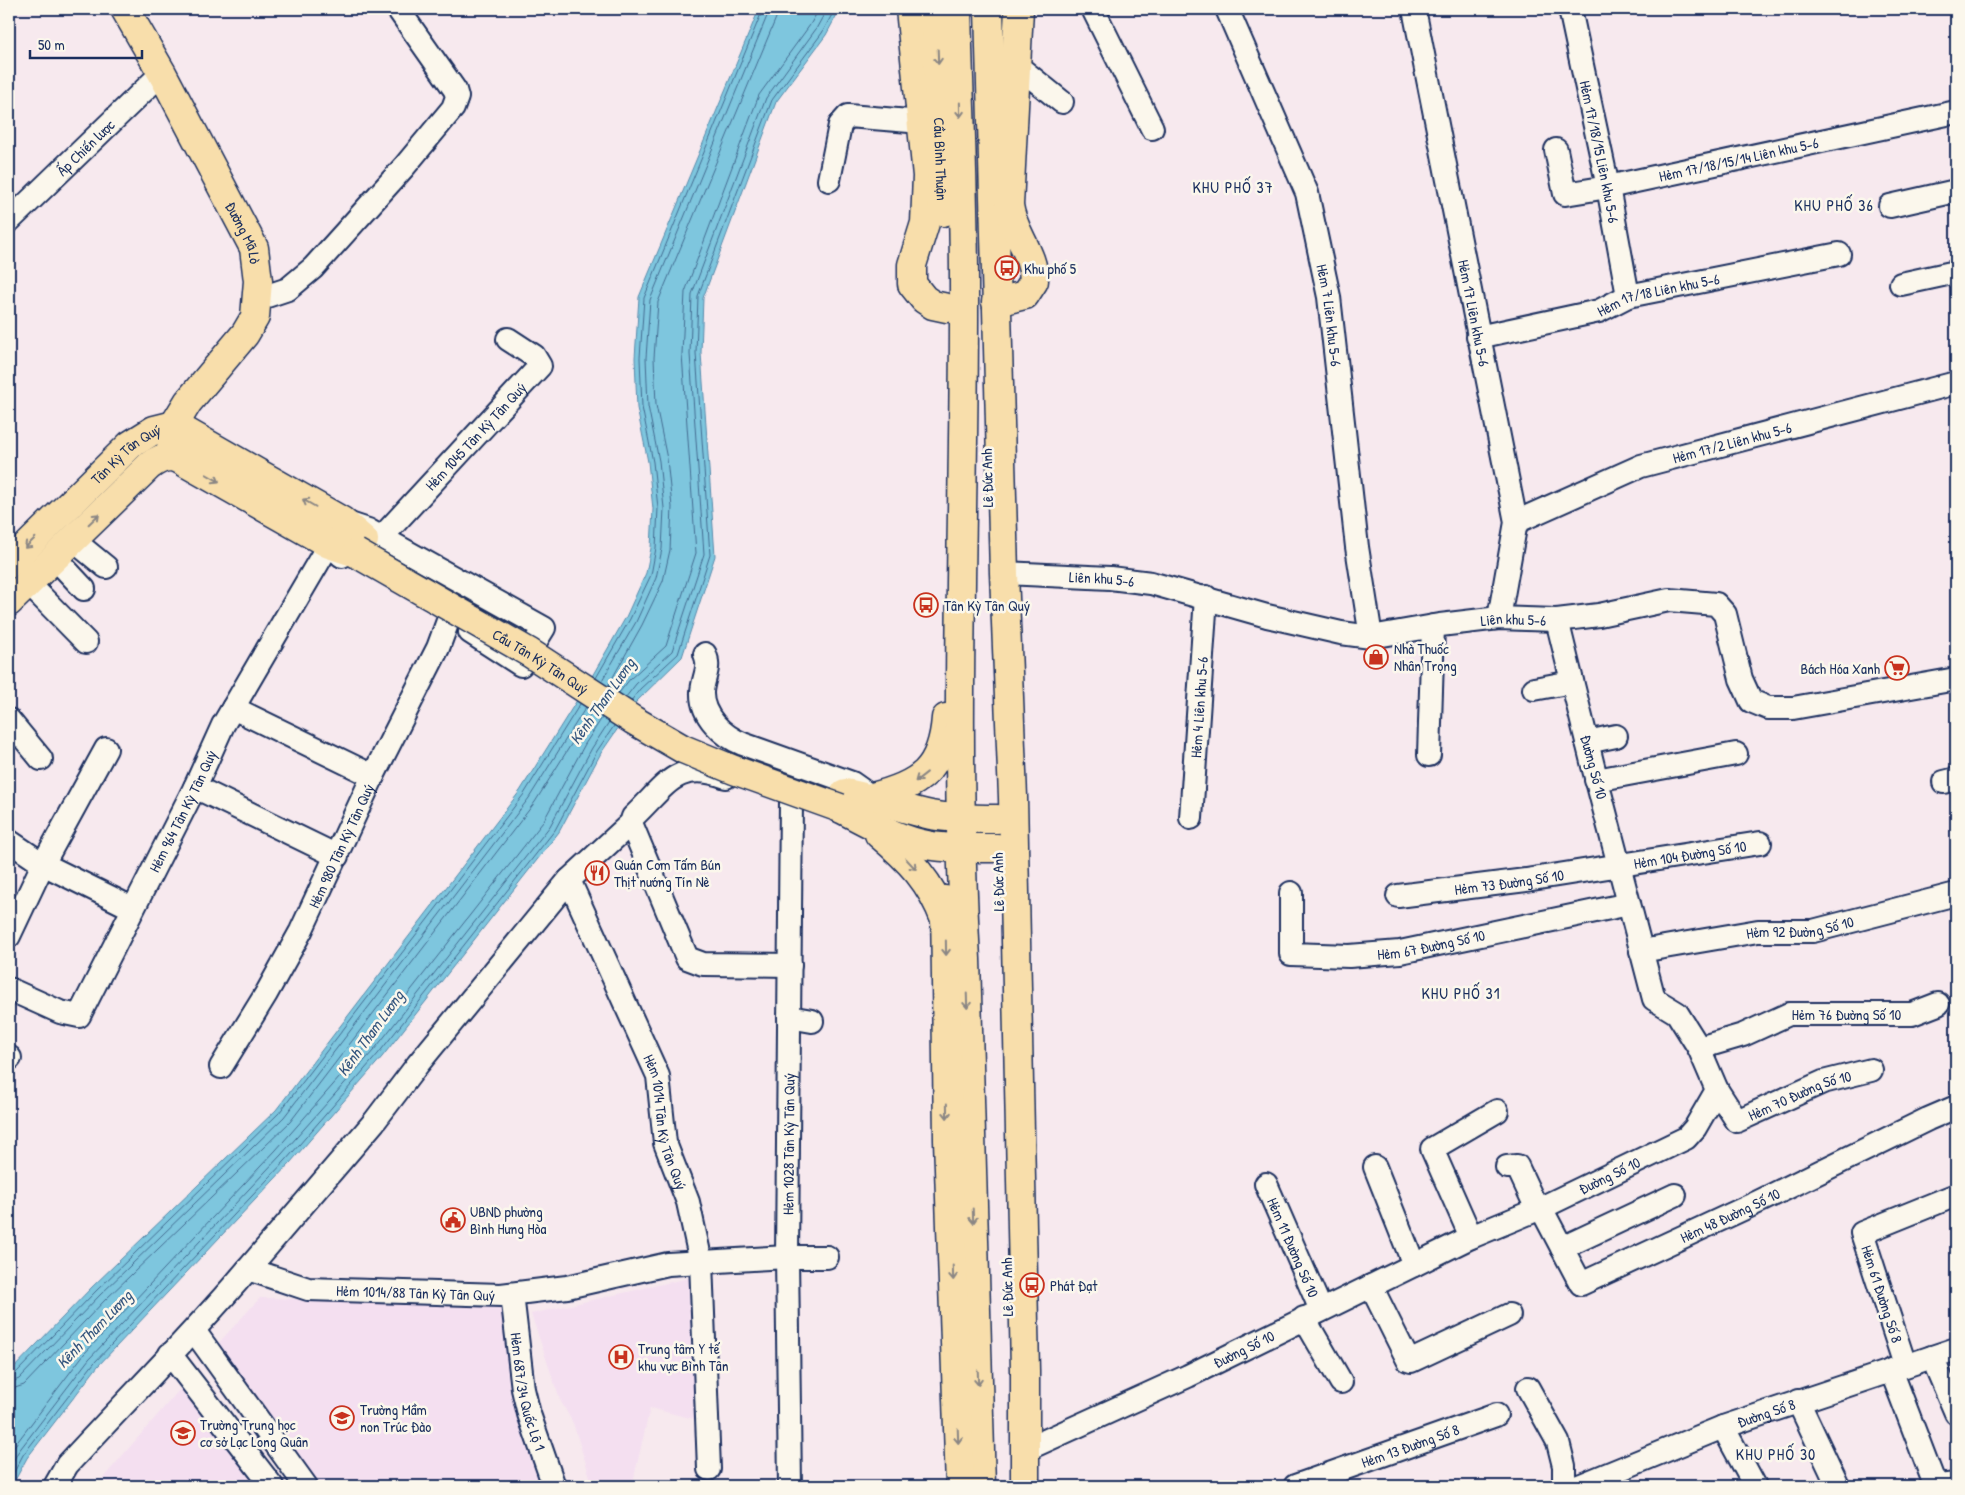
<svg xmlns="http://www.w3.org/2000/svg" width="1965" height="1495" viewBox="0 0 1965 1495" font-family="'Patrick Hand',sans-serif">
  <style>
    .built { fill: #f4dff0 }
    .water { fill: #7ec6de; stroke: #568aab }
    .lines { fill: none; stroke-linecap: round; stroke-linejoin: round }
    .shore { stroke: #436b91; stroke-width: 1 }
    .minor-casing { stroke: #1b2f5e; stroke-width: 26 }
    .major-casing { stroke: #1b2f5e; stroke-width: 31 }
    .highway-casing { stroke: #1b2f5e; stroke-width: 31 }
    .minor { stroke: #fbf7ec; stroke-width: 22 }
    .major { stroke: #f8deab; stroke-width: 28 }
    .highway { stroke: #f8deab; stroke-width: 28 }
    .major-bridge-casing { stroke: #1b2f5e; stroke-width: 31; stroke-linecap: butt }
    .major-bridge { stroke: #f8deab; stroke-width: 28 }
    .oneway { stroke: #8a8684 }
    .labels { text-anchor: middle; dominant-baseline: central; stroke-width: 5; stroke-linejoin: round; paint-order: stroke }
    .street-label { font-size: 15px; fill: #1b2f5e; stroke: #fbf7ec }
    .poi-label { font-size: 15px; fill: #1b2f5e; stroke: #fbf7ec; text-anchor: start }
    .neighbourhood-label { font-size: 16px; letter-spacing: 1px; fill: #1b2f5e; stroke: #fbf7ec }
    .water-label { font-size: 16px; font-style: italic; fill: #34557e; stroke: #fbf7ec }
  </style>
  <rect width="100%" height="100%" fill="#f7e9ee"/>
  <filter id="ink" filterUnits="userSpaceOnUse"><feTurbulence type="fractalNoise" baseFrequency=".02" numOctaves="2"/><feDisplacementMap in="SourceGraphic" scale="10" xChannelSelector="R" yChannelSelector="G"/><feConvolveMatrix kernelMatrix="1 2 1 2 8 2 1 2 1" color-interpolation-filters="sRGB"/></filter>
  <g filter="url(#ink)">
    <g class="built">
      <polygon points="693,1277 698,1420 650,1408 632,1486 593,1486 573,1423 560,1400 531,1314"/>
      <polygon points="260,1298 504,1302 513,1391 525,1443 541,1486 313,1486 212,1350"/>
      <polygon points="186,1382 264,1486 96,1486 97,1485"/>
    </g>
    <polygon class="water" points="759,9 840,9 826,35 776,102 703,298 701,353 715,556 682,657 636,702 601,753 559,832 382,1057 290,1163 98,1366 27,1458 12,1486 9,1486 9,1373 92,1287 276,1110 520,791 591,678 626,617 646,573 651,548 653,509 648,462 637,408 635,358 639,297"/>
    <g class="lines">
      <g class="shore">
        <polyline points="596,678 630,619 651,575 656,548 658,508 653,462 642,407 640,358 644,298 763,9"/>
        <polyline points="601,682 636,622 656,578 662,549 664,508 659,461 648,406 646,358 650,300 770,9"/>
        <polyline points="608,686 642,625 663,581 670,550 672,507 667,459 656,405 654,358 658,302 776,18 777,9"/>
        <polyline points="619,693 630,679 666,646 696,553 682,354 685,292 759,95 810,25 819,9"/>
        <polyline points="626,697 636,684 672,651 704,554 690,354 692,294 766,98 816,29 827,9"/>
        <polyline points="631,701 640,689 678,654 710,555 696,353 698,296 772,100 822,33 835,9"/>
        <polyline points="9,1376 14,1375 96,1291 279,1113 524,794 580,704"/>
        <polyline points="9,1383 19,1379 100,1295 284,1117 529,798 586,707"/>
        <polyline points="9,1390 24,1385 105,1300 290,1122 535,802 592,711"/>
        <polyline points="9,1453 84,1354 276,1150 368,1045 543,822 585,744 602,718"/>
        <polyline points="9,1469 18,1452 89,1359 281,1155 374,1050 550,826 592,748 609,722"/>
        <polyline points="9,1482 23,1455 94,1363 286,1160 378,1054 555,830 597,751 614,726"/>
      </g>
      <g class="minor-casing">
        <g id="minor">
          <polyline points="1093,9 1152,128"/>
          <path id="s1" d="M1227,9L1307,193L1329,297L1357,547L1371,637"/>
          <path id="s2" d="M1414,9L1516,522L1499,618"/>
          <path id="s3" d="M1570,9L1608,187L1628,296"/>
          <polyline points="1015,64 1062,102"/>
          <path id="s4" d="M1556,150L1565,194L1608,187L1956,112"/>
          <polyline points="829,180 840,125 848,116 922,122"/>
          <polyline points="1890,206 1956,191"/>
          <path id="s5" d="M9,221L162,73"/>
          <polyline points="1901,284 1956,272"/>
          <polyline points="258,299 288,289 313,268 404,167 453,108 457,97 455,90 398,9"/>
          <path id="s6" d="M1478,337L1599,311L1628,296L1839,254"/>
          <path id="s7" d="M1516,522L1641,466L1956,383"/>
          <polyline points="350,524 368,530 544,628 521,665 470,632"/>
          <path id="s8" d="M381,538L540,366L534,356L508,339"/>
          <polyline points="73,540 106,567"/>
          <polyline points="55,558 84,589"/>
          <path id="s9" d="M1004,573L1110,578L1151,583L1267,616L1341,633L1371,637L1440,625L1499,618L1557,620L1599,615L1669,600L1716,604L1725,614L1741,679L1751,701L1768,708H1793L1956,679"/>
          <polyline points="28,583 86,642"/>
          <path d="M705,654C711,668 703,677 702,692C701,716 723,736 743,744L852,783L869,795"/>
          <polyline points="1534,689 1572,682"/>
          <polyline points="233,708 373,776"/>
          <polyline points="9,720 41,759"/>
          <polyline points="1587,742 1616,736"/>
          <polyline points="1429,755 1433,626"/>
          <polyline points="1596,780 1736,754"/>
          <polyline points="1944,782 1956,779"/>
          <polyline points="195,787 337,856"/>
          <path id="s10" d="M1191,818L1206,597"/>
          <polyline points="631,823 687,958 703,964 790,965"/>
          <polyline points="9,841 43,864 132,908"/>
          <path id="s11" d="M569,880L658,1076L665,1143L688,1202L701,1262L709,1469"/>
          <path id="s12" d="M1291,893V954L1349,956L1400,952L1629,904"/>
          <path id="s13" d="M1398,896L1526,880L1760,843"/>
          <polyline points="9,936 43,864 106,749"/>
          <path id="s14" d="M1641,951L1758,931H1813L1956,894"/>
          <path id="s15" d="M9,989L60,1012L79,1016L195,787L223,725L329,544L342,556"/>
          <polyline points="789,1017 812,1021"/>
          <path id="s16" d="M1699,1048L1743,1035L1789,1014H1912L1938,1004"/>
          <polyline points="9,1057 10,1058"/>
          <path id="s17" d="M221,1067L266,994L301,931L373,776L438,648L449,618"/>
          <path id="s18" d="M1717,1090L1737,1121L1823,1082L1871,1070"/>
          <polyline points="1375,1167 1414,1265"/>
          <polyline points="1507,1167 1517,1166 1537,1209"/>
          <path id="s19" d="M1266,1184L1321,1310"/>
          <path id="s20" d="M1541,1208L1581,1284L1758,1202L1928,1119L1956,1107"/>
          <polyline points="1471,1237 1432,1149 1497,1111"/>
          <polyline points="1562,1248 1675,1195"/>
          <path d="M248,1269L374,1122L418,1064L569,880L631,823L633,817C666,786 676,759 726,777"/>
          <polyline points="1371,1286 1408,1360 1411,1361 1509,1315"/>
          <path id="s21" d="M512,1294L523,1389L529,1414L554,1486"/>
          <polyline points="1304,1318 1341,1382"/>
          <polyline points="195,1332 306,1486"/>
          <polyline points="170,1354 272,1486"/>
          <polyline points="1932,1357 1956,1413"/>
          <polyline points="1905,1365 1862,1233 1956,1195"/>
          <polyline points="1891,1370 1932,1477 1939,1486 1956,1484"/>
          <polyline points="1528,1388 1558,1442 1564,1466 1564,1486"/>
          <polyline points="1798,1401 1838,1486"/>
          <polyline points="1723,1427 1755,1486"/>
          <path id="s22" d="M1025,1450L1188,1376L1471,1237L1541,1208L1686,1138L1695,1128L1717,1090L1699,1048L1677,1013L1654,999L1593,766L1557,620"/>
          <path id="s23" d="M55,1486L67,1465C127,1400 190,1337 248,1269L308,1289L501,1295L567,1287L668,1264L787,1257H827"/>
          <path id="s24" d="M790,1486L787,1257L791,800"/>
          <path id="s25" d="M1295,1486L1496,1415"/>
          <path id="s26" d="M1579,1486L1723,1427L1956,1349"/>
        </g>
      </g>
      <g class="major-casing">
        <g id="major">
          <path id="s27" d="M125,9L162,73L254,248L258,281L255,317L245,334L188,402L174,425L170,456"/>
          <path id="s28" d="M9,564L130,445L154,430L174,425L342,521L364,540"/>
          <path d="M9,602L149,466C158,459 168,454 179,459L329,544L356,553"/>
          <path d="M845,793C875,798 902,809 931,815C953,819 975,819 997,819"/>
          <path d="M872,797C920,785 942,770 946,718"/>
          <path d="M840,808C868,823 900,841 932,846C954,849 976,848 997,848"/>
          <path d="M879,834C910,860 931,882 945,920"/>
        </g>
      </g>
      <g class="highway-casing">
        <g id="highway">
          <polyline points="910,9 927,176 925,223 912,265 912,284 924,299 933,305 947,308"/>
          <path id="s29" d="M936,9L943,212"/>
          <path d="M957,9C959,99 964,190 964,281C965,507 953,733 966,959L981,1486"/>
          <polyline points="989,9 1004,573 1013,797 1025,1371 1025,1486"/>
          <path d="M996,302L1025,295L1034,281C1034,252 1012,233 1009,205L1019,9"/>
          <polyline points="945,900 948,1140 960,1486"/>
        </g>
      </g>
      <use href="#minor" class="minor"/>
      <use href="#major" class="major"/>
      <use href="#highway" class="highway"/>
      <g class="major-bridge-casing">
        <g id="major-bridge">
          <path id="s30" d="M356,553L530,653L633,720L683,749L734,770L840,808"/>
        </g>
      </g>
      <use href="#major-bridge" class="major-bridge"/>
    </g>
    <defs><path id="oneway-shaft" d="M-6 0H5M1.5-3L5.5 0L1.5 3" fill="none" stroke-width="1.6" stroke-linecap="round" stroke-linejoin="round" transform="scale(1.25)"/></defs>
    <g class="oneway">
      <use href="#oneway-shaft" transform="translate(938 57) rotate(88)"/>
      <use href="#oneway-shaft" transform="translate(960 110) rotate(89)"/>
      <use href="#oneway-shaft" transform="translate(213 478) rotate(30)"/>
      <use href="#oneway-shaft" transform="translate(309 503) rotate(-150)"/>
      <use href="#oneway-shaft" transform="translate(94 519) rotate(-44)"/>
      <use href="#oneway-shaft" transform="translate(30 543) rotate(136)"/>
      <use href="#oneway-shaft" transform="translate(921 777) rotate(142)"/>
      <use href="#oneway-shaft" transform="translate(911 864) rotate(47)"/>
      <use href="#oneway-shaft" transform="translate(946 948) rotate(89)"/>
      <use href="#oneway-shaft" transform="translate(967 1001) rotate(88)"/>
      <use href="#oneway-shaft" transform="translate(947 1111) rotate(89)"/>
      <use href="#oneway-shaft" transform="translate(973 1216) rotate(88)"/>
      <use href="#oneway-shaft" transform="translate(953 1273) rotate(88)"/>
      <use href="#oneway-shaft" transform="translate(978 1378) rotate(88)"/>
      <use href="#oneway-shaft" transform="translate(958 1436) rotate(88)"/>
    </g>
  </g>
  <defs>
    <g id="bus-ring" transform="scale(1.25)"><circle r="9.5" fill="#fbf7ec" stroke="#c8321e" stroke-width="1.5"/><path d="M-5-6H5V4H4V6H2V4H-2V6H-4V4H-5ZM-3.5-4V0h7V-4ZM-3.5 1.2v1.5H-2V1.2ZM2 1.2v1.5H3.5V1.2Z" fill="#c8321e"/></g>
    <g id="shop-ring" transform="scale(1.25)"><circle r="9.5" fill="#fbf7ec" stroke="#c8321e" stroke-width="1.5"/><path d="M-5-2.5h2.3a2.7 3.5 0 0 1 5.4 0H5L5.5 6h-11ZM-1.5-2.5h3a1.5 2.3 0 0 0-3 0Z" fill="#c8321e"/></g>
    <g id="supermarket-ring" transform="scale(1.25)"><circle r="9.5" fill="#fbf7ec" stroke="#c8321e" stroke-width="1.5"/><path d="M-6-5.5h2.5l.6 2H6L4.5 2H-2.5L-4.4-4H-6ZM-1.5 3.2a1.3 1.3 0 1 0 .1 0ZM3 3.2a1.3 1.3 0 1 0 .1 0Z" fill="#c8321e"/></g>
    <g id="restaurant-ring" transform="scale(1.25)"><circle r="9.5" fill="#fbf7ec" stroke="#c8321e" stroke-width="1.5"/><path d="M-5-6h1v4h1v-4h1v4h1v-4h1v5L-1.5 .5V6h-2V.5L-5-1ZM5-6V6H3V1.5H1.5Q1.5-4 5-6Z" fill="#c8321e"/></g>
    <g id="civic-ring" transform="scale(1.25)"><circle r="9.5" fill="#fbf7ec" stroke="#c8321e" stroke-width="1.5"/><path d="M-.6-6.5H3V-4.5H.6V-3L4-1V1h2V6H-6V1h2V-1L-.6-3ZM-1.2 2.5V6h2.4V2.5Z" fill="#c8321e"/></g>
    <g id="hospital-ring" transform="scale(1.25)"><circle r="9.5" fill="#fbf7ec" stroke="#c8321e" stroke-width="1.5"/><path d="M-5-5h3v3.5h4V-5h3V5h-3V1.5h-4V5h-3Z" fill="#c8321e"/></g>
    <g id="school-ring" transform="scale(1.25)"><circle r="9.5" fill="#fbf7ec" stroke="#c8321e" stroke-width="1.5"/><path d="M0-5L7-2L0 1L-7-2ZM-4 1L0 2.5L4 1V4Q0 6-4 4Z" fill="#c8321e"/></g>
  </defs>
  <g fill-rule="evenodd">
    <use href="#bus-ring" x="1007" y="268"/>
    <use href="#bus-ring" x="926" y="605"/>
    <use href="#shop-ring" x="1376" y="657"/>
    <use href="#supermarket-ring" x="1897" y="668"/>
    <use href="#restaurant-ring" x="597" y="873"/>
    <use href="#civic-ring" x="453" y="1220"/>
    <use href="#bus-ring" x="1032" y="1285"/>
    <use href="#hospital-ring" x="621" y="1357"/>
    <use href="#school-ring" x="342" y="1418"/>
    <use href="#school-ring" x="183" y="1433"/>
  </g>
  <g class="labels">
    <g class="street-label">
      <text stroke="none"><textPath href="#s5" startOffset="106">Ấp Chiến lược</textPath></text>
      <text stroke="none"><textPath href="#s3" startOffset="146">Hẻm 17/18/15 Liên khu 5-6</textPath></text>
      <text stroke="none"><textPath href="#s29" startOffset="150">Cầu Bình Thuận</textPath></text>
      <text stroke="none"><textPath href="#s4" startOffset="222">Hẻm 17/18/15/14 Liên khu 5-6</textPath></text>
      <text stroke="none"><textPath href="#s27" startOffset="254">Đường Mã Lò</textPath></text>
      <text stroke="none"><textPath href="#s6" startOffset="186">Hẻm 17/18 Liên khu 5-6</textPath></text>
      <text stroke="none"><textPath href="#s2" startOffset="310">Hẻm 17 Liên khu 5-6</textPath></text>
      <text stroke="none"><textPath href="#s1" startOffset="325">Hẻm 7 Liên khu 5-6</textPath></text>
      <text stroke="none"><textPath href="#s8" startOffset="139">Hẻm 1045 Tân Kỳ Tân Quý</textPath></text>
      <text stroke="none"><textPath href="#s7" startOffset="231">Hẻm 17/2 Liên khu 5-6</textPath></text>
      <text stroke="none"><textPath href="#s28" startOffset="161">Tân Kỳ Tân Quý</textPath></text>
      <text transform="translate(987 478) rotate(-91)">Lê Đức Anh</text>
      <text stroke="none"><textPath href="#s9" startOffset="98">Liên khu 5-6</textPath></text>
      <text stroke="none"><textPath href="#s9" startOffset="518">Liên khu 5-6</textPath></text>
      <text stroke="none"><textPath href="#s30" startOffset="214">Cầu Tân Kỳ Tân Quý</textPath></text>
      <text stroke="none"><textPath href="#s10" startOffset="111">Hẻm 4 Liên khu 5-6</textPath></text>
      <text transform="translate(1594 767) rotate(75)">Đường Số 10</text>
      <text stroke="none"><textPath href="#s15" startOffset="305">Hẻm 964 Tân Kỳ Tân Quý</textPath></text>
      <text stroke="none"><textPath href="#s17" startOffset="252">Hẻm 980 Tân Kỳ Tân Quý</textPath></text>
      <text stroke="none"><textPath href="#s13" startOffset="295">Hẻm 104 Đường Số 10</textPath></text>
      <text transform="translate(998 882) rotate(-91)">Lê Đức Anh</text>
      <text stroke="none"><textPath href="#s13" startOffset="112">Hẻm 73 Đường Số 10</textPath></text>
      <text stroke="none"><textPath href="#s14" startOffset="161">Hẻm 92 Đường Số 10</textPath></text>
      <text stroke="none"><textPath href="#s12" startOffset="202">Hẻm 67 Đường Số 10</textPath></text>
      <text stroke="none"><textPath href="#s16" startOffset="154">Hẻm 76 Đường Số 10</textPath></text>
      <text stroke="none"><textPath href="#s18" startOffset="105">Hẻm 70 Đường Số 10</textPath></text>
      <text stroke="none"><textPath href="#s11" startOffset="262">Hẻm 1014 Tân Kỳ Tân Quý</textPath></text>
      <text stroke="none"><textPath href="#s24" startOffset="342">Hẻm 1028 Tân Kỳ Tân Quý</textPath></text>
      <text stroke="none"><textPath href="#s22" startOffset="646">Đường Số 10</textPath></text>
      <text stroke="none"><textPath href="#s20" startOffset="250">Hẻm 48 Đường Số 10</textPath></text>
      <text stroke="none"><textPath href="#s19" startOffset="69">Hẻm 11 Đường Số 10</textPath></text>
      <text transform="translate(1007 1287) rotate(-91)">Lê Đức Anh</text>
      <text stroke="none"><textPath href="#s23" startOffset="462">Hẻm 1014/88 Tân Kỳ Tân Quý</textPath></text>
      <text transform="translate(1882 1294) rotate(72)">Hẻm 61 Đường Số 8</text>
      <text stroke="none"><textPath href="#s22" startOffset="241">Đường Số 10</textPath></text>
      <text stroke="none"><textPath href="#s21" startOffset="99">Hẻm 687/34 Quốc Lộ 1</textPath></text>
      <text stroke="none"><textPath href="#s26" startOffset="201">Đường Số 8</textPath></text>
      <text stroke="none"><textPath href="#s25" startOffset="122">Hẻm 13 Đường Số 8</textPath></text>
    </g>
    <g class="poi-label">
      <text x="1024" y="268">Khu phố 5</text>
      <text x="944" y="605">Tân Kỳ Tân Quý</text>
      <text x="1394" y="648">Nhà Thuốc<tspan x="1394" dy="17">Nhân Trọng</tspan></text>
      <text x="1880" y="668" text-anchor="end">Bách Hóa Xanh</text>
      <text x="614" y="864">Quán Cơm Tấm Bún<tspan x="614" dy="17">Thịt nướng Tín Nè</tspan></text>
      <text x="470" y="1211">UBND phường<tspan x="470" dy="17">Bình Hưng Hòa</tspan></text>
      <text x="1050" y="1285">Phát Đạt</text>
      <text x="638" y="1348">Trung tâm Y tế<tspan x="638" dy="17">khu vực Bình Tân</tspan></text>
      <text x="360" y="1409">Trường Mầm<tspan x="360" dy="17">non Trúc Đào</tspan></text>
      <text x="200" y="1424">Trường Trung học<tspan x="200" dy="17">cơ sở Lạc Long Quân</tspan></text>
    </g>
    <g class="neighbourhood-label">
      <text x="1233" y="187">KHU PHỐ 37</text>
      <text x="1834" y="205">KHU PHỐ 36</text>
      <text x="1461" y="993">KHU PHỐ 31</text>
      <text x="1776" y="1454">KHU PHỐ 30</text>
    </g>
    <g class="water-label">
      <text transform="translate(602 701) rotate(-55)">Kênh Tham Lương</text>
      <text transform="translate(370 1033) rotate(-54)">Kênh Tham Lương</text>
      <text transform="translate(94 1329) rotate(-46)">Kênh Tham Lương</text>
    </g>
  </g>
  <rect width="1965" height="1495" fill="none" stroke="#fbf7ec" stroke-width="30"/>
  <rect x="15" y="15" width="1935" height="1465" fill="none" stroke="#1b2f5e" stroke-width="2" filter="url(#ink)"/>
  <path d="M30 50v8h112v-8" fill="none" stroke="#1b2f5e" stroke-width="2.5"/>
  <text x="38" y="50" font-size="15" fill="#1b2f5e" stroke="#fbf7ec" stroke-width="4" paint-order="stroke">50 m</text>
</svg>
